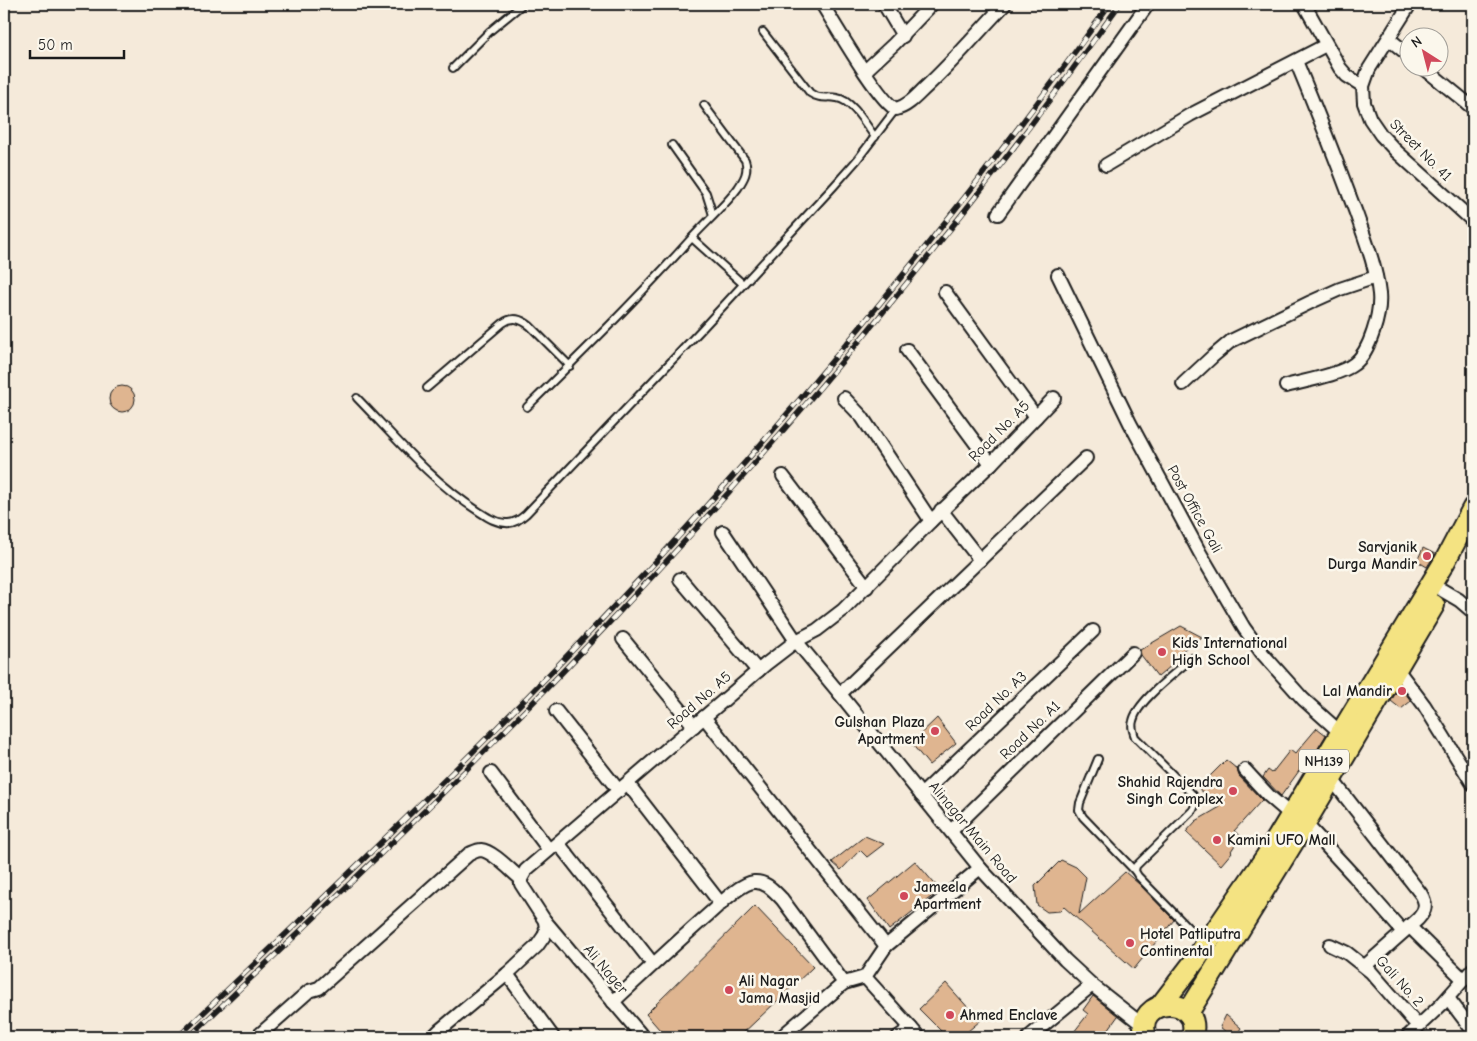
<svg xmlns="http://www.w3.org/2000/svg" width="1477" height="1041" viewBox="0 0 1477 1041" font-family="'Comic Neue',sans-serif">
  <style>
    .building { fill: #dfb590; stroke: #1c1c1c }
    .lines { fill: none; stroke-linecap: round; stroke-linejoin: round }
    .service-casing { stroke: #1c1c1c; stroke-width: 10 }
    .minor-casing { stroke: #1c1c1c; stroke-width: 16 }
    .trunk-casing { stroke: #1c1c1c; stroke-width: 24 }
    .service { stroke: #fbf7ec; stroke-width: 6 }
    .minor { stroke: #fbf7ec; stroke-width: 12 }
    .trunk { stroke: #f4e382; stroke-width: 20 }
    .rail-casing { stroke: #1c1c1c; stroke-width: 5.5 }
    .rail { stroke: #fbf7ec; stroke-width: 4; stroke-dasharray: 11; stroke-linecap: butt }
    .poi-dot { fill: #d1495b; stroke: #fbf7ec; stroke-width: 2 }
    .labels { text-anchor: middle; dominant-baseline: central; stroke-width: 5; stroke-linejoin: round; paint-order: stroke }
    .shield { fill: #fbf7ec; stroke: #5f5e5a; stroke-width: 1 }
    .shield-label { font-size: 14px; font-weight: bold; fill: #1c1c1c }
    .street-label { font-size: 15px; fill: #1c1c1c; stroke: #fbf7ec }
    .poi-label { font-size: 15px; font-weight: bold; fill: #1c1c1c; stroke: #fbf7ec; text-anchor: start }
  </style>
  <rect width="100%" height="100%" fill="#f5eada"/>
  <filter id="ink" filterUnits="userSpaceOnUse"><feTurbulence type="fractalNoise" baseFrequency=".02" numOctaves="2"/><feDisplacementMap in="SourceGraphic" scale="10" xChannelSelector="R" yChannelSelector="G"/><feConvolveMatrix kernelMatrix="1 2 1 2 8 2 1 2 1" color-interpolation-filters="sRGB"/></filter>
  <g filter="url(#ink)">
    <g class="building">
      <circle cx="122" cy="399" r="13"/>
      <polygon points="1423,548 1435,554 1427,567 1417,561"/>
      <polygon points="1181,626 1202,637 1183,650 1185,654 1158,677 1141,655 1140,650"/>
      <polygon points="1400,686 1411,701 1401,709 1391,701"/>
      <polygon points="937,718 956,743 929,765 911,743"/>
      <polygon points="1317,728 1326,735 1311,760 1309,757 1281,796 1263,777 1268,770 1272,773 1290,750 1295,754"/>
      <polygon points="1226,760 1237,769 1239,776 1262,800 1234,831 1241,836 1231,851 1232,852 1221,865 1186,832 1196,821 1220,807 1198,788"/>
      <polygon points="865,836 884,844 867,857 860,850 841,870 832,862"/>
      <polygon points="1061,860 1076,867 1086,877 1079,914 1125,872 1139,884 1174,920 1134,969 1064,907 1060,911 1047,912 1037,905 1035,886"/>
      <polygon points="915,861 940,890 889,930 868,900"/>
      <polygon points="755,906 813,967 739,1037 666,1037 646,1014"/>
      <polygon points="946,983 980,1021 961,1037 947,1037 919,1009"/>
      <polygon points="1093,996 1118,1016 1103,1037 1070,1037 1088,1014 1083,1010"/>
      <polygon points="1226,1015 1241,1028 1235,1037 1232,1037 1220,1027"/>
    </g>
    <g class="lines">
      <g class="service-casing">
        <g id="service">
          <path d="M763,32L810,93C820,100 827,96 837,98C852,100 866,125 875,137"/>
          <polyline points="453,68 490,31 523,4"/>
          <polyline points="672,145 706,193 713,215"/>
          <polyline points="692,238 743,284"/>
          <path d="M427,388L503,323C513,316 521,319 530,326L570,366"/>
          <path d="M357,398C395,437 431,481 478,511C486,516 495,523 506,523C514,524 520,519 526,514L701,330L834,186L857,160L896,109"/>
          <path d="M527,407C582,353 637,299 689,241C705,223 724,207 738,188C744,179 749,171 745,160L704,105"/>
          <path d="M1192,658C1177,672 1137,701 1133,721C1131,727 1133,731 1135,737L1193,795L1196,803L1193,810L1136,866L1135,871L1138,876L1204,944"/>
          <polyline points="1098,759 1080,803 1079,810 1083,817 1135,871"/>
        </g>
      </g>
      <g class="minor-casing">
        <g id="minor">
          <path d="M822,4C834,23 880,103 896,109C909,106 918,94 927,86C955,60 979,31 1005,4"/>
          <polyline points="884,4 903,36"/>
          <polyline points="1304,4 1340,68 1347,76 1363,86"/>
          <polyline points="1410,4 1369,69 1363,86 1364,103 1370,119 1381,135 1396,151 1473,221"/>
          <polyline points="1389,39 1410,56"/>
          <polyline points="1424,68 1473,108"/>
          <polyline points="865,71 894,44 932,4"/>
          <polyline points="1106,165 1190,115 1326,45"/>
          <polyline points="998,214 1148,4"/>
          <polyline points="1058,275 1130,423 1200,553 1244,628 1262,653 1303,699 1341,733"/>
          <polyline points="945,292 1036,417"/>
          <polyline points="907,350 991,464"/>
          <polyline points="1183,384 1212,357 1231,341 1311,302 1340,289 1376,277"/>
          <path d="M1286,386C1304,381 1340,375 1354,364C1370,352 1381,313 1379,294C1376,266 1365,239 1356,213C1337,162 1317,111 1296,61"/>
          <polyline points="844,398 862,417 931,521"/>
          <polyline points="783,476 867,587"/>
          <polyline points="941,510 980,560"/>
          <polyline points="723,532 796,641 840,694 980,868 1065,960 1092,985 1144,1026"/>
          <polyline points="680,579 758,671"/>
          <polyline points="1442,590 1459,600 1473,612"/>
          <polyline points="623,639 694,726"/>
          <polyline points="1397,669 1424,705 1473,784"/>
          <polyline points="840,694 1086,458"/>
          <polyline points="556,711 619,791"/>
          <polyline points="704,717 886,946"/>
          <polyline points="1245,770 1269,796 1291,815"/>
          <polyline points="491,773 549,850"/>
          <path d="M1331,778L1421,894C1427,904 1426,910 1418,919L1365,966"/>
          <polyline points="628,784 721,904"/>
          <polyline points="921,795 1093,631"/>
          <polyline points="1305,823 1354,876 1403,932"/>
          <polyline points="951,831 1133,653"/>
          <polyline points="558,843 653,964"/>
          <polyline points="545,921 643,1037"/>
          <polyline points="1409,926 1464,980"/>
          <polyline points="1330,945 1347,953 1371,972 1418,1026"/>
          <polyline points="507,974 553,1037"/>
          <polyline points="865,977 919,1037"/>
          <polyline points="1448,998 1473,1031"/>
          <path d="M613,1002C645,972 677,942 710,913C720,904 741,883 754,882C766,881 774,891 782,899L844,983"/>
          <path d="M257,1037L309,991L319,988L469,854C472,853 477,850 481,850C493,851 511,871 521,879"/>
          <polyline points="433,1037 440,1030 507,974 537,946 544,936 546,930 545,921 521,884 521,879 526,870 766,664 796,641 817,630 843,610 931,521 991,464 1054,398"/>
          <polyline points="781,1037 844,983 865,977 886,946 980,868"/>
          <polyline points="898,1037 911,1028"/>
          <polyline points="1029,1037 1092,985"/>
          <polyline points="1407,1037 1441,1005 1473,969"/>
        </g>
      </g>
      <g class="trunk-casing">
        <g id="trunk">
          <polyline points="1161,1005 1194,962 1266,857 1445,561 1473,508"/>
          <polyline points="1188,1013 1305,823 1434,605"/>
          <path d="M1146,1037C1132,996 1204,993 1192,1037"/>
        </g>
      </g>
      <use href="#service" class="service"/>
      <use href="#minor" class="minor"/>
      <use href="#trunk" class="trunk"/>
      <g class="rail-casing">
        <g id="rail">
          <path d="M178,1037C321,900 466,764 602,619C785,426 954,220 1110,4"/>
          <path d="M189,1037C331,902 474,767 608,624C792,429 964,222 1120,4"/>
        </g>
      </g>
      <use href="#rail" class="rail"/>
    </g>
  </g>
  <g class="poi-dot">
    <circle cx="1427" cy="556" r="5"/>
    <circle cx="1162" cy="652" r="5"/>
    <circle cx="1402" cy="691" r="5"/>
    <circle cx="935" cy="731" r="5"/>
    <circle cx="1233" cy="791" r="5"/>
    <circle cx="1217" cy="840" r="5"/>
    <circle cx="904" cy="896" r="5"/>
    <circle cx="1130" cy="943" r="5"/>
    <circle cx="729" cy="990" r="5"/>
    <circle cx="950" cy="1015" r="5"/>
  </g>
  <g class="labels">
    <rect class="shield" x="1299" y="749.5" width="50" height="23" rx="4"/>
    <g class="shield-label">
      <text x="1324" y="761">NH139</text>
    </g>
    <g class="street-label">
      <text transform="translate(1421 150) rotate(45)">Street No. 41</text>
      <text transform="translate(999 431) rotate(-45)">Road No. A5</text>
      <text transform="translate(1195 509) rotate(61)">Post Office Gali</text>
      <text transform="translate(699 700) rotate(-41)">Road No. A5</text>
      <text transform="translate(996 701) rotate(-44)">Road No. A3</text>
      <text transform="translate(1030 730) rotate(-44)">Road No. A1</text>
      <text transform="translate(973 832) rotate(50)">Alinagar Main Road</text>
      <text transform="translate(606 969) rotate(50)">Ali Nager</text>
      <text transform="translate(1400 981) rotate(48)">Gali No. 2</text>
    </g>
    <g class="poi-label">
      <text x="1417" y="547" text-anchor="end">Sarvjanik<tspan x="1417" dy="17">Durga Mandir</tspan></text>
      <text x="1172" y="643">Kids International<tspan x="1172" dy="17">High School</tspan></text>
      <text x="1392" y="691" text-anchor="end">Lal Mandir</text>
      <text x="925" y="722" text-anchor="end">Gulshan Plaza<tspan x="925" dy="17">Apartment</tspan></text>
      <text x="1223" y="782" text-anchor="end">Shahid Rajendra<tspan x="1223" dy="17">Singh Complex</tspan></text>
      <text x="1227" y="840">Kamini UFO Mall</text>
      <text x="914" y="887">Jameela<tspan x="914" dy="17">Apartment</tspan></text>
      <text x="1140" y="934">Hotel Patliputra<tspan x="1140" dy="17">Continental</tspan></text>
      <text x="739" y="981">Ali Nagar<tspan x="739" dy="17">Jama Masjid</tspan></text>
      <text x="960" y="1015">Ahmed Enclave</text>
    </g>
  </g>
  <rect width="1477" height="1041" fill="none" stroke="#fbf7ec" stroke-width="20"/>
  <rect x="10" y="10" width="1457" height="1021" fill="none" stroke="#1c1c1c" stroke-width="2" filter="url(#ink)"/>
  <g transform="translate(1424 52) rotate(324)"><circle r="24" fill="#fbf7ec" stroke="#a29f99"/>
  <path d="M0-4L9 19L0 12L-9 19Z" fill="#d1495b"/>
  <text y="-8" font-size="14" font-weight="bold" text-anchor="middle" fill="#1c1c1c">N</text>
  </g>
  <path d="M30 50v8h94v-8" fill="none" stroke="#1c1c1c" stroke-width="2.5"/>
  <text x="38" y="50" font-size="15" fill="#1c1c1c" stroke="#fbf7ec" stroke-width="4" paint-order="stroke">50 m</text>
</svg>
